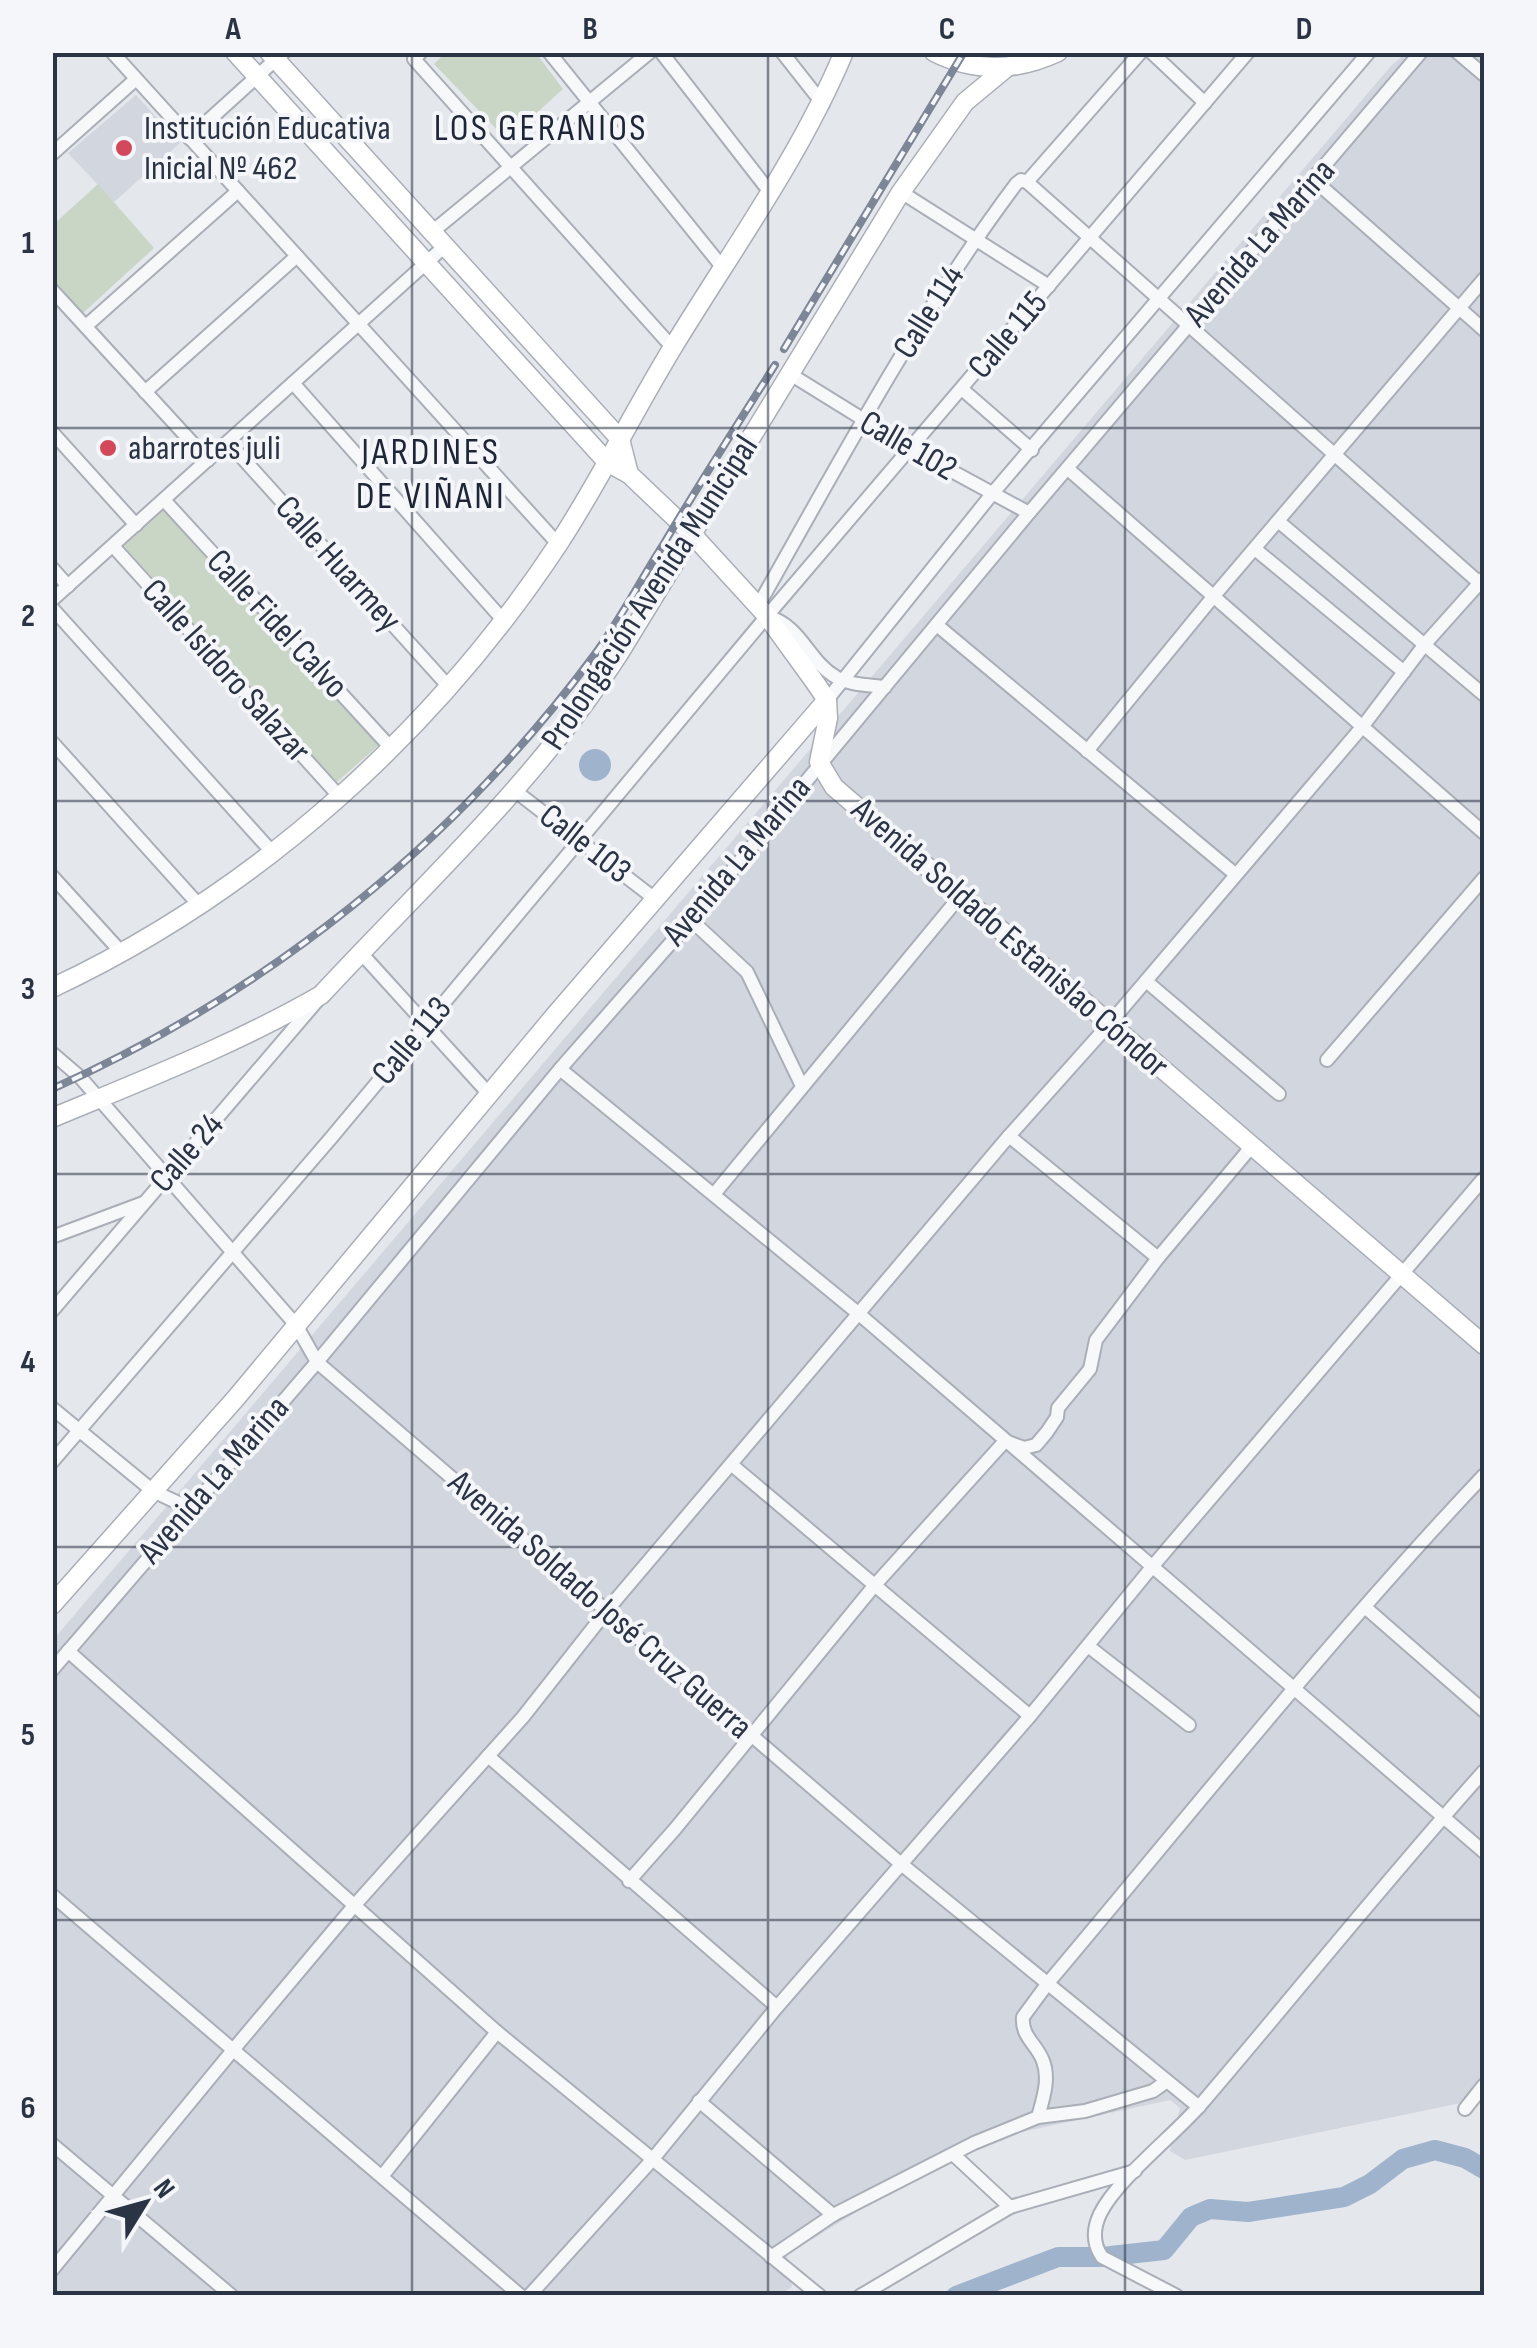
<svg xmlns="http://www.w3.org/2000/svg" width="1537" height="2348" viewBox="0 0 1537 2348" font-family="'Sofia Sans Condensed',sans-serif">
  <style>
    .built { fill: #d2d6de }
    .green { fill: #c9d6c5 }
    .water { fill: #9fb4cc }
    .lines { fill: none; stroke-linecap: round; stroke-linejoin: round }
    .river { stroke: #9fb4cc; stroke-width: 20 }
    .street-casing { stroke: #a9aeb7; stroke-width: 16 }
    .secondary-casing { stroke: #a9aeb7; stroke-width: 21 }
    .street { stroke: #f7f8fa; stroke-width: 12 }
    .secondary { stroke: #fff; stroke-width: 18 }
    .rail-casing { stroke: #7d8696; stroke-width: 8 }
    .rail { stroke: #f4f6f9; stroke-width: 4; stroke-dasharray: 11; stroke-linecap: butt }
    .grid { fill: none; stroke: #2b3445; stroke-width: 2.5; stroke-opacity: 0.55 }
    .poi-dot { fill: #d1495b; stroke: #f4f6f9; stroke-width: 4 }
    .labels { text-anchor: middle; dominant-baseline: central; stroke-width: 8; stroke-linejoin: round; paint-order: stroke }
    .poi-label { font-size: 35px; fill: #2b3445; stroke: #f4f6f9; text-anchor: start }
    .street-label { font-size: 35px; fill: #2b3445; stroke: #f4f6f9 }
    .neighbourhood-label { font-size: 38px; letter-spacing: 2.5px; fill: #1d2536; stroke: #f4f6f9 }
    .neatline { fill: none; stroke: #2b3445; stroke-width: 4 }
    .grid-label { font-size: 32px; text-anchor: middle; font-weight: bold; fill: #2b3445 }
  </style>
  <rect width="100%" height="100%" fill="#e4e7ec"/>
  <g class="built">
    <polygon points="1406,53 1484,53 1484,2075 1461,2103 1185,2160 1170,2151 1180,2108 1170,2100 1003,2136 885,2194 787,2255 792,2287 779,2295 53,2296 53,1640 1390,67"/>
    <polygon points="136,95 180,143 114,202 68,153"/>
  </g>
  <g class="green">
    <polygon points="446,52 536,53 563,89 507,140 434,64"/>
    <polygon points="98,184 154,248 83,313 53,279 53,225"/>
    <polygon points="165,509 380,744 337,782 124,546"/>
  </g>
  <circle class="water" cx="595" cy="765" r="16"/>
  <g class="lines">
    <polyline class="river" points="956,2296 1058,2257 1102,2257 1164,2250 1191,2217 1210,2209 1248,2212 1344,2197 1370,2184 1403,2159 1435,2150 1465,2158 1484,2169"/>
    <g class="street-casing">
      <g id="street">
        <polyline points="112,52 558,544"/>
        <polyline points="421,52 414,59 672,347"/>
        <polyline points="549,52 723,268"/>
        <polyline points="661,52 769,191"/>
        <polyline points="782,52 823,104"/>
        <polyline points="1151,52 1205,103"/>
        <polyline points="1457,52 1484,75"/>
        <polyline points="189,138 284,52"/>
        <polyline points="52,154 136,79"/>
        <polyline points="1314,180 1484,330"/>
        <polyline points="1027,182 1484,587"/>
        <polyline points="901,192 1049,286"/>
        <polyline points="432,232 650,52"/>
        <polyline points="52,290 208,460"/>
        <polyline points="86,326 238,191"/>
        <polyline points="790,374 911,449 1029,513"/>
        <polyline points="293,383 503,620"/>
        <polyline points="963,390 1032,450"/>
        <polyline points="145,392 297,256"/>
        <polyline points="52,432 136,525"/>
        <polyline points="228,442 449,687"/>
        <polyline points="1068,469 1484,833"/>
        <polyline points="164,500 391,748"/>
        <polyline points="1278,521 1484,695"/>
        <polyline points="113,546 339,796"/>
        <polyline points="1255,549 1404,672"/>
        <polyline points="52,568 68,586"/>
        <polyline points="52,600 445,246"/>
        <path d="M758,606C839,463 917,316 1016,184L1021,180L1027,182L1141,52"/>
        <polyline points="52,608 272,852"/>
        <path d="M769,617C801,626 809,662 836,677C849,685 869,685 885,687"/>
        <polyline points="938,626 1235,874"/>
        <polyline points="827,700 992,494 1369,52"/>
        <polyline points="52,742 198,904"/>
        <polyline points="1087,751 1213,597 1484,279"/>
        <polyline points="514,790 655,899"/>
        <polyline points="52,876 121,952"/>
        <polyline points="691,920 747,972 802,1086"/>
        <polyline points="361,953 489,1094"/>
        <polyline points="1146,981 1279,1094"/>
        <polyline points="52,1053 80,1077 296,1325 317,1362 900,1863 1199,2107"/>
        <polyline points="1327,1060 1484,878"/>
        <polyline points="560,1069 859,1314 1484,1852"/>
        <polyline points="1009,1136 1158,1258"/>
        <polyline points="715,1193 961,895"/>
        <polyline points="52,1237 143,1203"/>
        <polyline points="52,1311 317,1001"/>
        <polyline points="52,1408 153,1491 189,1508"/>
        <polyline points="52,1462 331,1138 767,616 1248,52"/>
        <polyline points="732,1465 1030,1716"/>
        <polyline points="1366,1608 1484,1711"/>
        <polyline points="1088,1646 1189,1725"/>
        <polyline points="68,1651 497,2032 820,2296"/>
        <polyline points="52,1670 317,1362 560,1069 691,920 1029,513 1421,52"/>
        <polyline points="488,1756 777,2007"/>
        <polyline points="629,1881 675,1829 874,1586 1005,1441 1024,1448 1036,1445 1047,1432 1057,1417 1058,1408 1090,1369 1096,1340 1158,1258 1252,1146"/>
        <polyline points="52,1895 521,2296"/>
        <polyline points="699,2101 833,2215"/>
        <polyline points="1465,2109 1484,2085"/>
        <path d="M1038,2117C1043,2099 1050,2079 1043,2061C1037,2044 1021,2037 1023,2017L1048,1983C1192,1812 1331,1637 1484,1475"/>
        <polyline points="52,2144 232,2296"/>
        <polyline points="954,2155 1010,2207 1135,2171"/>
        <polyline points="383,2175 497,2032"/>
        <polyline points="771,2257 833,2215 974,2143 1038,2117 1085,2111 1153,2091 1167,2081"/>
        <polyline points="52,2270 233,2050 353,1907 523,1717 608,1609 1009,1136 1110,1023 1363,726 1425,644 1484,578"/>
        <polyline points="529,2296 652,2160 777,2007 1030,1716 1152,1567 1484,1178"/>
        <polyline points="860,2296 1010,2207"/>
        <path d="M1177,2296L1102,2257C1093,2244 1093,2229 1100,2214C1117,2179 1176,2134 1203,2102C1297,1992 1388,1878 1484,1771"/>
      </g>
    </g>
    <g class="secondary-casing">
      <g id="secondary">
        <polyline points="235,52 607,462 629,474 691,533 767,616 814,681 827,700 828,718 819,762 834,787 1484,1345"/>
        <polyline points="269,52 620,439 629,474"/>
        <path d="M934,52C975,73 1017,71 1058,52"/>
        <path d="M52,988C257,892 435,731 559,543C600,480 634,411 673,347C732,250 800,157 844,52"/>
        <path d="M52,1118C143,1080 236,1044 321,995C424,884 538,780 620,652L901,192L965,102L1006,68"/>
        <polyline points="52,1605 236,1398 556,1014 827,700"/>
      </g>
    </g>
    <use href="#street" class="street"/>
    <use href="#secondary" class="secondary"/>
    <g class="rail-casing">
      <g id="rail">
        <polyline points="784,349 964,52"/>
        <path d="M52,1089C267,993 455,843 595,654C620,620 640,581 663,545C699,484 737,425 775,365"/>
      </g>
    </g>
    <use href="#rail" class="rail"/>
  </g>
  <path class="grid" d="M412,52V2296M768,52V2296M1125,52V2296M52,428H1484M52,801H1484M52,1174H1484M52,1547H1484M52,1920H1484"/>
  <g class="poi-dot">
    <circle cx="124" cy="148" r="10"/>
    <circle cx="108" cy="448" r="10"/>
  </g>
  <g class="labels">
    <g class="poi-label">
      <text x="144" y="128">Institución Educativa<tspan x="144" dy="40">Inicial Nº 462</tspan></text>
      <text x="128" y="448">abarrotes juli</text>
    </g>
    <g class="street-label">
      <text transform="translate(1260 243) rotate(-49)">Avenida La Marina</text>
      <text transform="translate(929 312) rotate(-58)">Calle 114</text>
      <text transform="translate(1008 335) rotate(-50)">Calle 115</text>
      <text transform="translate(908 446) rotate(30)">Calle 102</text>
      <text transform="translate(338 564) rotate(48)">Calle Huarmey</text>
      <text transform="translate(650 593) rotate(-57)">Prolongación Avenida Municipal</text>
      <text transform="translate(277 624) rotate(47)">Calle Fidel Calvo</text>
      <text transform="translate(226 671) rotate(48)">Calle Isidoro Salazar</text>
      <text transform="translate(585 844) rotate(38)">Calle 103</text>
      <text transform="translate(737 861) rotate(-50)">Avenida La Marina</text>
      <text transform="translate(1010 938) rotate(41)">Avenida Soldado Estanislao Cóndor</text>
      <text transform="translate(412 1041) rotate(-50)">Calle 113</text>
      <text transform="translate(187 1153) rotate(-49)">Calle 24</text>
      <text transform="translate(214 1480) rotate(-49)">Avenida La Marina</text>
      <text transform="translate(600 1605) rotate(41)">Avenida Soldado José Cruz Guerra</text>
    </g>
    <g class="neighbourhood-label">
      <text x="541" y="128">LOS GERANIOS</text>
      <text x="431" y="452">JARDINES<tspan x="431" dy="44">DE VIÑANI</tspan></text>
    </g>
  </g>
  <rect width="1537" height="2348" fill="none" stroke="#f4f6f9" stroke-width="110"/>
  <g transform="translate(145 2203) rotate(53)" stroke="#f4f6f9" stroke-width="8" paint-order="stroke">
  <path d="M0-8L18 38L0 25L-18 38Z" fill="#2b3445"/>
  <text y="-15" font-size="28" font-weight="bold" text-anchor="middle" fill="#2b3445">N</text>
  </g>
  <rect x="55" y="55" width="1427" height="2238" class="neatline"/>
  <g class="grid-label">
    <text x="233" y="39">A</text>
    <text x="590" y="39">B</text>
    <text x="947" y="39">C</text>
    <text x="1304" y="39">D</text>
    <text x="28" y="253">1</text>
    <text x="28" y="626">2</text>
    <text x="28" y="999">3</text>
    <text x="28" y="1372">4</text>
    <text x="28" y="1745">5</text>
    <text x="28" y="2118">6</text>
  </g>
</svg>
